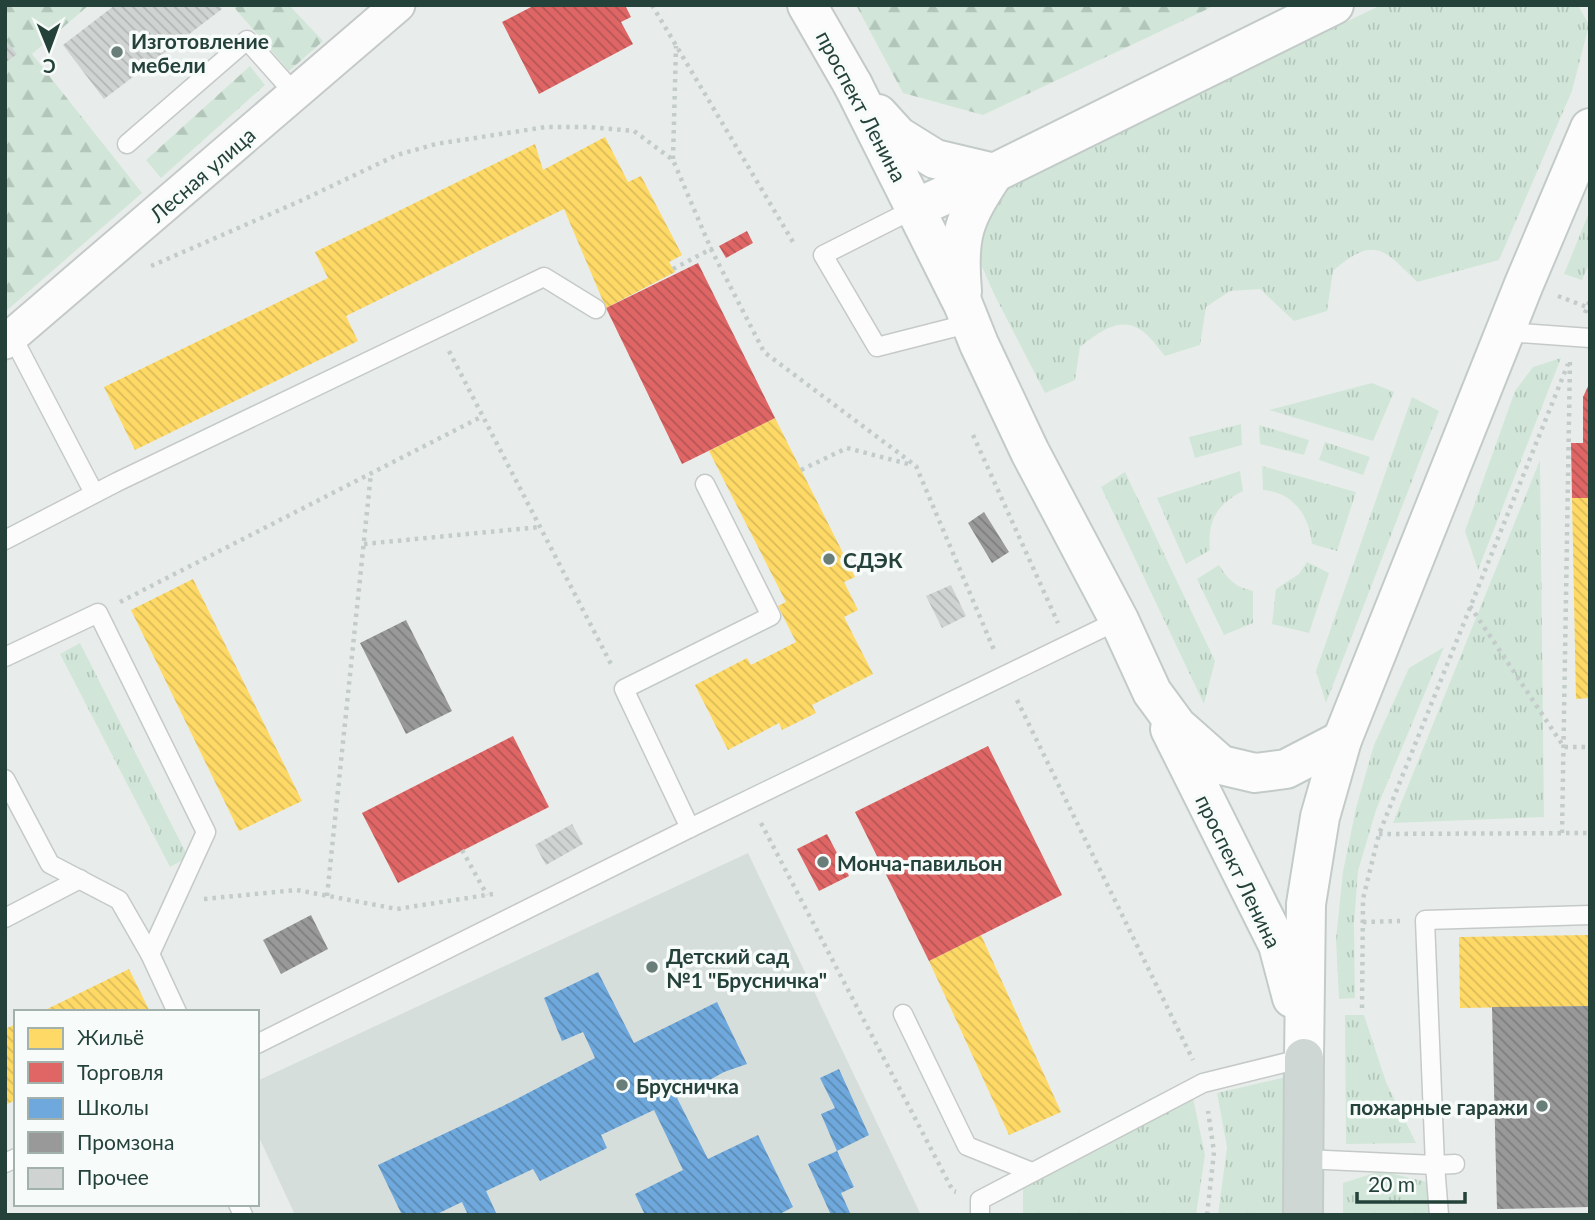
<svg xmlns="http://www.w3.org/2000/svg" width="1595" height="1220" viewBox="0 0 1595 1220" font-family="Lato,sans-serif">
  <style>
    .built { fill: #d6dedb }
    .grass { fill: url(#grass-tufts) }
    .forest { fill: url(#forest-firs) }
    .homes { fill: url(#homes-back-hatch) }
    .shops { fill: url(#shops-back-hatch) }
    .schools { fill: url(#schools-back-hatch) }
    .industry { fill: url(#industry-back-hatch) }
    .building { fill: url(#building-back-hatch) }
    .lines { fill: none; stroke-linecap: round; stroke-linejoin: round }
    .service-casing { stroke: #c5cac8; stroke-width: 21 }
    .minor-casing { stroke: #c5cac8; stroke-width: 37 }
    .tertiary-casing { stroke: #c5cac8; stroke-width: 42 }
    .secondary-casing { stroke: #c3cbc8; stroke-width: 42 }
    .primary-casing { stroke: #c3ccc9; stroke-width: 42 }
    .path { stroke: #c3ccca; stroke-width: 4.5; stroke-dasharray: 3.5 5; stroke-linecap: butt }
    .service { stroke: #fcfcfc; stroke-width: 18 }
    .minor { stroke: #fcfcfc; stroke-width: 33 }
    .tertiary { stroke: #fcfcfc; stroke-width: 38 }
    .secondary { stroke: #fcfcfc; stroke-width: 38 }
    .primary { stroke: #cfd7d5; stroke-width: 38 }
    .poi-dot { fill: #697e78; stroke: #f7fbf9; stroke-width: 2.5 }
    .labels { text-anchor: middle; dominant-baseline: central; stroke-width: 7; stroke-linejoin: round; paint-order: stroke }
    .poi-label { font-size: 21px; font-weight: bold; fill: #24423a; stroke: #f7fbf9; text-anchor: start }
    .street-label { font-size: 21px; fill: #24423a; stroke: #f7fbf9 }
  </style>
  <defs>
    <pattern id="grass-tufts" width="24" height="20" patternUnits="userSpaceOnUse" patternTransform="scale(1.75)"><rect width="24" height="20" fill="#d1e6d8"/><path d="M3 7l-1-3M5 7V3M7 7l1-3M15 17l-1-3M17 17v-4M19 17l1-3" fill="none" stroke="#b3c6ba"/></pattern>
    <pattern id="forest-firs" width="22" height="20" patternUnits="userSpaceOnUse" patternTransform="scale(1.75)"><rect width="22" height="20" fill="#d1e6d8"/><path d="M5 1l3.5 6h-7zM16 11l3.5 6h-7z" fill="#b3c6ba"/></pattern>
    <pattern id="homes-back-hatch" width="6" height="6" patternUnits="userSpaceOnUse" patternTransform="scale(1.75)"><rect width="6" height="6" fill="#ffd966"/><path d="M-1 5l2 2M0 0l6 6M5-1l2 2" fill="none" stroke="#dabb59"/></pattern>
    <pattern id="shops-back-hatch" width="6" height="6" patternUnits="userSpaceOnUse" patternTransform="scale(1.75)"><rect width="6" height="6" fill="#e06666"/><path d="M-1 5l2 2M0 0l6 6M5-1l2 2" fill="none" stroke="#b55655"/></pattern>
    <pattern id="schools-back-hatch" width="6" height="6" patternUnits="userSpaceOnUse" patternTransform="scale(1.75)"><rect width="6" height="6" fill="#6fa8dc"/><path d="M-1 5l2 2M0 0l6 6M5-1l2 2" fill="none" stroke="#5b8ab3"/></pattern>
    <pattern id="industry-back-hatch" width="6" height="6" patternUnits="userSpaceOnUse" patternTransform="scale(1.75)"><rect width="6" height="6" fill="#999"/><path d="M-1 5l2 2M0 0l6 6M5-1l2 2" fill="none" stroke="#7d7e7e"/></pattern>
    <pattern id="building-back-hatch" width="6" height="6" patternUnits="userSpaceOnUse" patternTransform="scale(1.75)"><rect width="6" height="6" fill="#cfd4d2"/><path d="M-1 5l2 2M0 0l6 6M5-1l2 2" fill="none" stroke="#b2b7b5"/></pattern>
  </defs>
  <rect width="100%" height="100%" fill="#e8edeb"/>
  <polygon class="built" points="748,853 921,1215 295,1215 257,1133 257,1081"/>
  <g class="grass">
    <path d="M1381,5H1578L1589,25L1572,91L1499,260L1417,282C1384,249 1374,235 1333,271L1327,311L1294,321L1260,289L1230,291L1206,307L1200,345L1165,356C1158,348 1150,336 1141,330C1119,315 1097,334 1080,347L1075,380L1045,393L994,294L976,253L990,194Z"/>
    <polygon points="1590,210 1590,262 1582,280 1564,274"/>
    <polygon points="1561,358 1478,570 1465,531 1515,391 1533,367"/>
    <polygon points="1372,383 1394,392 1373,441 1269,410"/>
    <polygon points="1412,397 1439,411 1326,703 1316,671"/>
    <polygon points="1241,424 1242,445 1195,458 1189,437"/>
    <polygon points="1259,425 1309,440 1304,455 1260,444"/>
    <polygon points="1325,442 1370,457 1363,475 1319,460"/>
    <polygon points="1540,460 1544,817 1393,823"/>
    <path d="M1262,466L1356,492L1337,551L1312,544C1309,515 1293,492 1263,490Z"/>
    <path d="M1240,471L1243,491C1217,504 1207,521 1210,550L1186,564L1157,498Z"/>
    <polygon points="1125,472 1215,661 1204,704 1101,487"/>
    <polygon points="1307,562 1329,573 1309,633 1272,624 1276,589 1299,574"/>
    <path d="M1219,565C1227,579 1237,588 1253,591V623L1224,635L1197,579Z"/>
    <polygon points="80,643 188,857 170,867 60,654"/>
    <polygon points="1444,647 1376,810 1358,871 1354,923 1355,998 1339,999 1336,939 1343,872 1356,808 1374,745 1409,668"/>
    <polygon points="1345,1015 1364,1015 1386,1082 1416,1143 1346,1144"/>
    <polygon points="1286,1077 1283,1215 1218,1215 1227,1147 1217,1093"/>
    <polygon points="1193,1098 1205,1155 1196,1215 1023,1215 1023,1188"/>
    <polygon points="1381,1171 1427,1182 1430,1215 1343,1215 1343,1183"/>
  </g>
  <g class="forest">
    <polygon points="5,5 89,5 32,54 142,193 5,312"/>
    <polygon points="232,5 289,5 323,41 289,71"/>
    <polygon points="856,5 1216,5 983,115 903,93"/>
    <polygon points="250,66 265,85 161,178 146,160"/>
  </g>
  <g class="homes">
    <polygon points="605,137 628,182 641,176 682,255 669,262 675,272 606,308 564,209 346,316 358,341 135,450 104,387 328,278 315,252 535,144 543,170"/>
    <polygon points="775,418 855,577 844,582 858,610 844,617 873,674 812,705 816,713 782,730 779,723 728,750 695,685 747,658 751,665 796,642 778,606 786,602 709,451"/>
    <polygon points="1572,498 1590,498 1590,698 1576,699"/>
    <polygon points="193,579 302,801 239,831 131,610"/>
    <polygon points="981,935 1061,1112 1009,1135 929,961"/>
    <polygon points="1590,935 1590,1006 1460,1008 1459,937"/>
    <polygon points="129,969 150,1012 41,1012"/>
    <polygon points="16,1024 16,1100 5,1105 5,1029"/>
  </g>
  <g class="shops">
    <polygon points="535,5 625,5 631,17 621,22 633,44 539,94 502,22"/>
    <polygon points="747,231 753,243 726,258 719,246"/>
    <polygon points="698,263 775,418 682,464 606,308"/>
    <polygon points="1590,382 1590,498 1572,498 1571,443 1583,443 1583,397"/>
    <polygon points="513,736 549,807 398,883 362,813"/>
    <polygon points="988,746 1062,895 929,961 855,812"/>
    <polygon points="827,834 849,876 819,891 797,849"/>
  </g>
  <g class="schools">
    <polygon points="598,972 634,1043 717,1002 747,1064 724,1072 677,1098 708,1159 758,1135 793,1207 778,1215 645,1215 635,1194 683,1170 654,1110 601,1135 607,1148 540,1181 533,1169 486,1191 497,1215 468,1215 462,1202 435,1215 402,1215 378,1165 503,1106 595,1058 583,1032 562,1041 544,998"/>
    <polygon points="839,1069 869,1135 837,1151 821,1114 835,1108 820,1078"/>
    <polygon points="837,1151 854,1187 841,1193 851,1215 831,1215 808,1164"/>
  </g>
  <g class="industry">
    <polygon points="984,512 1009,552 992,563 968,523"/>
    <polygon points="406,620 452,711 406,734 360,643"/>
    <polygon points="311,915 328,949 281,974 263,940"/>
    <polygon points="1590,1006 1590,1207 1497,1209 1492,1007"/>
  </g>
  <g class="building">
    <polygon points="115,5 219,5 222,9 104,99 63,45"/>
    <polygon points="5,39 17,54 5,63"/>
    <polygon points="951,585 966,616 942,628 926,596"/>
    <polygon points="572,824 583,844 546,865 535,845"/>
  </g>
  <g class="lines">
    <g class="service-casing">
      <g id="service">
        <polyline points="127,144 247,40 295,94"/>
        <polyline points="916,208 823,255 877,347 971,323"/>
        <polyline points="1505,332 1590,338"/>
        <polyline points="12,336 94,493"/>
        <polyline points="5,540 117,482 544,277 596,309"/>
        <polyline points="5,657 98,613 206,832 150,954"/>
        <polyline points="5,779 50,864 119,900 150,954 177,1012"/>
        <polyline points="690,828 624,689 771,616 705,484"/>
        <polyline points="5,918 80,879"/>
        <polyline points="903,1014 967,1146 1032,1172"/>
        <polyline points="257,1044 690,828 1119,620"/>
        <polyline points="1304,1159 1435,1165 1455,1164"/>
        <polyline points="5,1163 16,1158"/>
        <polyline points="238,1204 243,1215"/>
        <polyline points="980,1215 980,1200 1203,1083 1304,1058"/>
        <polyline points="1439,1215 1435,1165 1425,920 1590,915"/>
      </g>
    </g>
    <g class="minor-casing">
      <polyline id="minor" points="5,342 398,5"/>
    </g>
    <g class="tertiary-casing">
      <polyline id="tertiary" points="807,5 853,85"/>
    </g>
    <g class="secondary-casing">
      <g id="secondary">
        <polyline points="853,85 963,304 979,344 1030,452 1119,620 1152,692 1177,726 1221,765 1255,773 1286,769 1342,740"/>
        <polyline points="878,114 898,136 935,159 994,173"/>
        <polyline points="916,208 994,173 1334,5"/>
        <path d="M962,291C957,234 964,219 994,173"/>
        <polyline points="1170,729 1278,945 1292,998"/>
        <polyline points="1304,1058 1306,904 1320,817 1342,740 1524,284 1590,128"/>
      </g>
    </g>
    <g class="primary-casing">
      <polyline id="primary" points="1303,1215 1304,1058"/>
    </g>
    <g class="path">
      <polyline points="652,5 793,242"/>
      <polyline points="673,159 676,46"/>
      <polyline points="151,266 298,202 397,155 436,144 546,127 588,127 634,131 673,160 711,249"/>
      <polyline points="673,269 711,249 764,352 916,466 994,650"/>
      <polyline points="1558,296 1587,307"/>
      <polyline points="1585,313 1590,300"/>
      <polyline points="449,351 612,666"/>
      <polyline points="973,435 1058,623"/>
      <polyline points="801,470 847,448 912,465"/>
      <polyline points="364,544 540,527"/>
      <polyline points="120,602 483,416"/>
      <polyline points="1470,606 1564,747 1590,747"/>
      <polyline points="1017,700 1193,1060"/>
      <polyline points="761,823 953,1191 956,1192"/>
      <polyline points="1562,833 1570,361"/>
      <polyline points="1379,834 1590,833"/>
      <polyline points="462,850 487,895"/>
      <polyline points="327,896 371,473"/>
      <polyline points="204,899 297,890 397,909 493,894"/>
      <polyline points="1363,922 1400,921"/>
      <polyline points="1362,1008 1363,899 1379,834 1568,364"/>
      <polyline points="1207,1215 1214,1152 1208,1111"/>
    </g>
    <use href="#service" class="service"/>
    <use href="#minor" class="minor"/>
    <use href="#tertiary" class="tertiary"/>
    <use href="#secondary" class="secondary"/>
    <use href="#primary" class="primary"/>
  </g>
  <g class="poi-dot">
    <circle cx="117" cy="52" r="7"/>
    <circle cx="829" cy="559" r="7"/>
    <circle cx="823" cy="862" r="7"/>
    <circle cx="652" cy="967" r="7"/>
    <circle cx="622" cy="1085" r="7"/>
    <circle cx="1542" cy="1106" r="7"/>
  </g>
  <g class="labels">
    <g class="poi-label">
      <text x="131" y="40">Изготовление<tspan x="131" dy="24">мебели</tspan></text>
      <text x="843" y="559">СДЭК</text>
      <text x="837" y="862">Монча-павильон</text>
      <text x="666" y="955">Детский сад<tspan x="666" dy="24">№1 "Брусничка"</tspan></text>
      <text x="636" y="1085">Брусничка</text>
      <text x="1528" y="1106" text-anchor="end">пожарные гаражи</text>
    </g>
    <g class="street-label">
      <text transform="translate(862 106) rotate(62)">проспект Ленина</text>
      <text transform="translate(202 174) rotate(-41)">Лесная улица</text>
      <text transform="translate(1239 871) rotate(64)">проспект Ленина</text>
    </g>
  </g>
  <rect width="1595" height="1220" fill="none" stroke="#24423a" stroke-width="14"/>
  <rect x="14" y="1010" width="245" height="196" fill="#f7fbf9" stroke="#a3b1ad" stroke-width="2"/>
  <rect x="28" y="1028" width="35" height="21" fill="#ffd966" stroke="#a3b1ad" stroke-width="2"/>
  <text x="77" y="1045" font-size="21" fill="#24423a">Жильё</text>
  <rect x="28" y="1062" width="35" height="21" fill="#e06666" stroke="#a3b1ad" stroke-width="2"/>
  <text x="77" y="1080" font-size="21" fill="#24423a">Торговля</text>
  <rect x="28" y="1098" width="35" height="21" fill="#6fa8dc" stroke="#a3b1ad" stroke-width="2"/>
  <text x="77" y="1115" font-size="21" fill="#24423a">Школы</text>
  <rect x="28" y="1132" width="35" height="21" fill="#999999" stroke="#a3b1ad" stroke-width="2"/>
  <text x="77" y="1150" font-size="21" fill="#24423a">Промзона</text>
  <rect x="28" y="1168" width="35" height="21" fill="#cfd4d2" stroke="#a3b1ad" stroke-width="2"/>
  <text x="77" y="1185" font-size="21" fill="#24423a">Прочее</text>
  <g transform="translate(49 49) rotate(179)" stroke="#f7fbf9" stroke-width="5" paint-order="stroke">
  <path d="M0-5L12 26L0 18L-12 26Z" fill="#24423a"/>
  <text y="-10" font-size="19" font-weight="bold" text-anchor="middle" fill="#24423a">С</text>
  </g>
  <path d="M1357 1192v10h108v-10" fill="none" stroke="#24423a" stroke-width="3.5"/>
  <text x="1368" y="1192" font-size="21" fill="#24423a" stroke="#f7fbf9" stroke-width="5" paint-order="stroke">20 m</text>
</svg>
